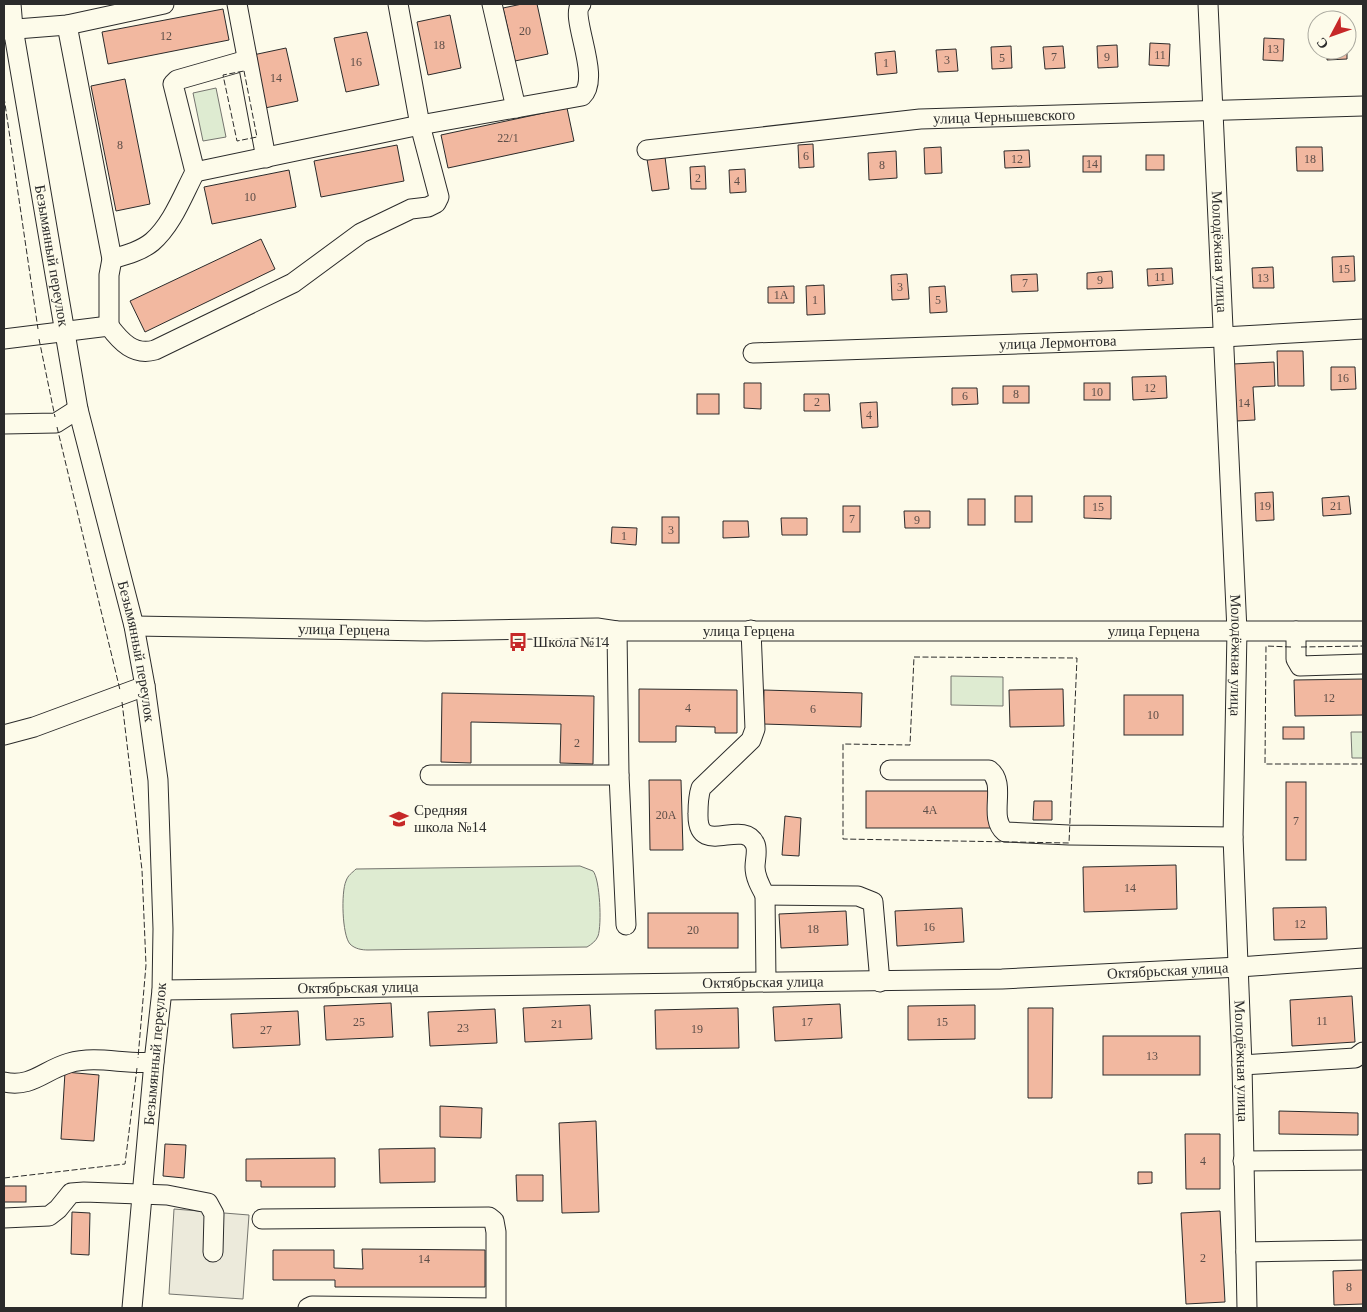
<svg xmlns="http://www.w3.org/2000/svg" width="1367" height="1312" viewBox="0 0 1367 1312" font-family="'Times New Roman',serif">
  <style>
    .green { fill: #deebd1; stroke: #74746e }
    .parking { fill: #eceadb; stroke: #74746e }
    .building { fill: #f2b8a0; stroke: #2b2b2b }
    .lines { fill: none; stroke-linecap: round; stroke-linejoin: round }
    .minor-casing { stroke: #2b2b2b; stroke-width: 21 }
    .minor { stroke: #fdfbea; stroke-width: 19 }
    .fence { stroke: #2b2b2b; stroke-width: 1; stroke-dasharray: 6 2.5; stroke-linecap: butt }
    .labels { text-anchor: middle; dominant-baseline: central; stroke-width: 4; stroke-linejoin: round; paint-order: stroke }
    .number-label { font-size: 12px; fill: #5d4e48 }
    .street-label { font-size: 15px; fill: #2b2b2b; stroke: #fdfbea }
    .poi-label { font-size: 15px; fill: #2b2b2b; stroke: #fdfbea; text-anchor: start }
  </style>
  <rect width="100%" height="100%" fill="#fdfbea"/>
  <g class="green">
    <polygon points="216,88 226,137 203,141 193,93"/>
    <polygon points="951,676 1003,677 1003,706 951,705"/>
    <polygon points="1351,732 1363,732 1363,758 1352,758"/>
    <path d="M580,866L593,871C600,879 602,925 598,936C596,941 592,944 587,947L368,950C362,950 355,949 350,944C342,935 341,892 346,881C348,875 352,873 356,869Z"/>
  </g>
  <polygon class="parking" points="174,1209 249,1215 243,1299 169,1294"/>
  <g class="building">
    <polygon points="522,4 537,4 548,54 515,61 503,8"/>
    <polygon points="223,9 229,40 108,64 102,32"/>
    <polygon points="450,15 461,68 428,75 417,22"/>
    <polygon points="367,32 379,85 346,92 334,38"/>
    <polygon points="1264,38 1284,39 1283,61 1263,60"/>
    <polygon points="1150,43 1170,44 1169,66 1149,65"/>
    <polygon points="1117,45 1118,67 1098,68 1097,46"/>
    <polygon points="1011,46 1012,68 992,69 991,47"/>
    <polygon points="1063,46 1065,68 1045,69 1043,47"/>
    <polygon points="286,48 298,101 265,108 253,55"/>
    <polygon points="956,49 958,71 938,72 936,50"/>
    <polygon points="1327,50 1347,50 1347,59 1327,60"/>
    <polygon points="895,51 897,73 877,75 875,53"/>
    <polygon points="125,79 150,204 116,211 91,86"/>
    <polygon points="567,108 574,141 448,168 441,135"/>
    <polygon points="813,144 814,167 799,168 798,145"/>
    <polygon points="397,145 404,181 321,197 314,161"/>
    <polygon points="941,147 942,173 925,174 924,148"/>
    <polygon points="1296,147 1322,147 1323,171 1297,171"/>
    <polygon points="1029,150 1030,167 1005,168 1004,151"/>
    <polygon points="896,151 897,178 869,180 868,153"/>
    <rect x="1146" y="155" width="18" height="15"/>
    <rect x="1083" y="156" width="18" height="16"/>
    <polygon points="665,157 669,189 652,191 647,159"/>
    <polygon points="705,166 706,189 691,189 690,167"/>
    <polygon points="745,169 746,192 730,193 729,170"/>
    <polygon points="289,170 296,207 212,224 204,187"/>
    <polygon points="261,239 275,269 145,332 130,301"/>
    <polygon points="1354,256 1355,281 1333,282 1332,257"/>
    <polygon points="1273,267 1274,288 1253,288 1252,268"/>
    <polygon points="1172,268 1173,284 1148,286 1147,269"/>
    <polygon points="1112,271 1113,288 1087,289 1087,273"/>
    <polygon points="907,274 909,299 892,300 891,275"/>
    <polygon points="1037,274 1038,291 1012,292 1011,275"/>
    <polygon points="824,285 825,314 807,315 806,286"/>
    <polygon points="794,286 794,303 768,303 768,287"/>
    <polygon points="945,286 947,312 930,313 929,287"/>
    <polygon points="1277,351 1303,351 1304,386 1278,386"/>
    <polygon points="1274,362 1275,386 1253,387 1255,420 1236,421 1233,364"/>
    <polygon points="1331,367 1355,367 1356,389 1331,390"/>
    <polygon points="1166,376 1167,398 1133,400 1132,377"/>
    <polygon points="744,383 761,383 761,409 744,408"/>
    <rect x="1084" y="383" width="26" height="17"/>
    <rect x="1003" y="386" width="26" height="17"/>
    <polygon points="952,388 977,388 978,404 952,405"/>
    <rect x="697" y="394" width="22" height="20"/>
    <polygon points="804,394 829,394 830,411 804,411"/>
    <polygon points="877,402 878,427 862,428 860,403"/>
    <polygon points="1273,492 1274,520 1256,521 1255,493"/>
    <rect x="1015" y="496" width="17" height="26"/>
    <polygon points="1084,496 1111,496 1111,519 1084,518"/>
    <polygon points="1349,496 1351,514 1323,516 1322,498"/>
    <rect x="968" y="499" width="17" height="26"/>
    <rect x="843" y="506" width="17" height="26"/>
    <polygon points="904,511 930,511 930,528 905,528"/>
    <rect x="662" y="517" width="17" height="26"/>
    <polygon points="781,518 807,518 807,535 782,535"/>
    <polygon points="723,521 748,521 749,537 723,538"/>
    <polygon points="612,527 637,528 636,545 611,543"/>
    <polygon points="1363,679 1363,715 1295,716 1294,680"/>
    <polygon points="639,689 737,690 737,733 715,733 715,727 676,726 676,742 639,742"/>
    <polygon points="1063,689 1064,726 1010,727 1009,690"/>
    <polygon points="764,690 862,693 861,727 763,724"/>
    <polygon points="442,693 594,696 593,764 560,763 561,724 471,722 471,763 441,762"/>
    <rect x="1124" y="695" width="59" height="40"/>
    <rect x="1283" y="727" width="21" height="12"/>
    <polygon points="649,780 681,780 683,850 650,850"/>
    <rect x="1286" y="782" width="20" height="78"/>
    <rect x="866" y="791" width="128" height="37"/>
    <polygon points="1034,801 1052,801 1052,820 1033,820"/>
    <polygon points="785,816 801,818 799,856 782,855"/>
    <polygon points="1176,865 1177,909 1084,912 1083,867"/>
    <polygon points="1326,907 1327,939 1274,940 1273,908"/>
    <polygon points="962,908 964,942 897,946 895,911"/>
    <polygon points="846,911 848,945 781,948 779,914"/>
    <rect x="648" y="913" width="90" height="35"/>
    <polygon points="1352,996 1355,1042 1292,1046 1290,1000"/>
    <polygon points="391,1003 393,1037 326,1040 324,1006"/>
    <polygon points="840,1004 842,1038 775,1041 773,1007"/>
    <polygon points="590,1005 592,1039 525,1042 523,1008"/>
    <polygon points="975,1005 975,1039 908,1040 908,1006"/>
    <polygon points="738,1008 739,1048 656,1049 655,1010"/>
    <polygon points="1028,1008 1053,1008 1052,1098 1028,1098"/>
    <polygon points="495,1009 497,1043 430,1046 428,1012"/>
    <polygon points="298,1011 300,1045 233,1048 231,1014"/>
    <rect x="1103" y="1036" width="97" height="39"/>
    <polygon points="65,1072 99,1075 94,1141 61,1139"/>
    <polygon points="440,1106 482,1108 481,1138 440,1137"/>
    <polygon points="1279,1111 1358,1113 1358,1135 1279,1134"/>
    <polygon points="596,1121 599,1212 562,1213 559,1123"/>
    <polygon points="1185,1134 1220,1134 1220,1189 1186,1189"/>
    <polygon points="165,1144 186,1145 184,1178 163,1176"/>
    <polygon points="435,1148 435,1182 380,1183 379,1149"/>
    <polygon points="335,1158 335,1187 261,1187 261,1181 246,1181 246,1159"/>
    <polygon points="1138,1172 1152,1172 1152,1183 1138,1184"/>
    <polygon points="516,1175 543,1175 543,1201 517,1201"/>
    <rect x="4" y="1186" width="22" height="16"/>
    <polygon points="1220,1211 1225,1302 1186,1304 1181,1213"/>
    <polygon points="72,1212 90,1213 89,1255 71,1254"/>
    <polygon points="362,1249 485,1250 485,1287 335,1287 335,1280 273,1280 273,1250 334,1250 334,1268 363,1269"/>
    <polygon points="1363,1270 1363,1304 1334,1305 1333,1271"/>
  </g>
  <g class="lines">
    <g class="minor-casing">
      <g id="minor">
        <path id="s1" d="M11,4L13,28L78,409L134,626L145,686L158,780L163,929L162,990L154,1062L132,1308"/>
        <polyline points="237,4 266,158"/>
        <polyline points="492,4 516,108"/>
        <path id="s2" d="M1208,4L1237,631L1233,837L1242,1065L1247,1308"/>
        <polyline points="67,25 112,259 109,275 109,326"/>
        <polyline points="4,30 67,25 164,4"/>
        <path id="s3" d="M647,150L920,119L1363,106"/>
        <path d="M195,172L420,125L582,96C602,77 569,17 581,4"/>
        <path d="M112,259C126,255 141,251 152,242C172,225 183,195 195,172L173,84L177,80L247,60"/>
        <path d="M4,339L109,326C121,342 134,356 155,350L293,283L361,233L411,209L428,207L436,203L439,197L420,125L398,4"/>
        <path id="s4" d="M753,353L1223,337L1363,329"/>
        <polyline points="4,424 56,423 78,409"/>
        <path id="s5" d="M134,626L426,631L597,628L617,631H1363"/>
        <path d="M751,630L755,729L751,740L701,788C698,797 698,805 698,814C697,859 743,817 755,844C758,850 755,860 755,867C755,877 760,886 765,895L858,896L873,902L880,982"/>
        <polyline points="617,631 619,775 626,925"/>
        <polyline points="1296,631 1296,659 1300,666 1363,664"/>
        <polyline points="4,735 34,727 145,686"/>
        <path d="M890,770H989C1008,784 987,817 1005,832L1069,835L1233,837"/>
        <polyline points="430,775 619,775"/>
        <polyline points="765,895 766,981"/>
        <path id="s6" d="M162,990L1002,979L1239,967L1363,958"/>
        <polyline points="1242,1065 1355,1058 1363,1052"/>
        <path d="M4,1082C32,1088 44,1070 69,1063C97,1055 125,1065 154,1062"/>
        <polyline points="1243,1161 1363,1160"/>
        <polyline points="4,1218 49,1216 58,1209 71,1193 84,1192 167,1195 208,1203 214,1214 213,1252"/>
        <polyline points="262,1219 489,1217 494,1221 496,1232 496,1308"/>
        <polyline points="1246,1252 1363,1250"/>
        <polyline points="308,1308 312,1306 496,1308"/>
      </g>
    </g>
    <use href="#minor" class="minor"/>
    <g class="fence">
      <polygon points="244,71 257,137 237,141 223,75"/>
      <polyline points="4,97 38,329"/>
      <polyline points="39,339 55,417"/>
      <polyline points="57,427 120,690"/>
      <polyline points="1291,647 1266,646 1265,764 1363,764"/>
      <polyline points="1301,647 1363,646"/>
      <polygon points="914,657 1077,658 1069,843 843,839 843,744 910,745"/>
      <polyline points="122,702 142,870 146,965 138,1058"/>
      <polyline points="4,1178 125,1164 137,1068"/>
    </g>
  </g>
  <defs>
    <g id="bus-bare" transform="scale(1.5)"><path d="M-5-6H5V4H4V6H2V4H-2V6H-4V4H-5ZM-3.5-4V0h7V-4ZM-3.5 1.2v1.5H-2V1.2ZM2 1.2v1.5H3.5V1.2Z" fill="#c62828" stroke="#fdfbea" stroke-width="2.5" paint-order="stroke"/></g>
    <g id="school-bare" transform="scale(1.5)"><path d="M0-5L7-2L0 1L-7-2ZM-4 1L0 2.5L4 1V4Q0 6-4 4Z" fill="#c62828" stroke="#fdfbea" stroke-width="2.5" paint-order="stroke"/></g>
  </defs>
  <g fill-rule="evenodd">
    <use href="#bus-bare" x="518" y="642"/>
    <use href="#school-bare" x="399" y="819"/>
  </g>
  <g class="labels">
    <g class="number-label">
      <text x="525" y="31">20</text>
      <text x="166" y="36">12</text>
      <text x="439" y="45">18</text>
      <text x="1273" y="49">13</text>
      <text x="1160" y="55">11</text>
      <text x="1054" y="57">7</text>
      <text x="1107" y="57">9</text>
      <text x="1002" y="58">5</text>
      <text x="947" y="60">3</text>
      <text x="356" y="62">16</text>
      <text x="886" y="63">1</text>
      <text x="276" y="78">14</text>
      <text x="508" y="138">22/1</text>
      <text x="120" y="145">8</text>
      <text x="806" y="156">6</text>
      <text x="1017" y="159">12</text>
      <text x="1310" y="159">18</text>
      <text x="1092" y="164">14</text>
      <text x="882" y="165">8</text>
      <text x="698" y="178">2</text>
      <text x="737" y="181">4</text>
      <text x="250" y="197">10</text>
      <text x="1344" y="269">15</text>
      <text x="1160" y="277">11</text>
      <text x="1263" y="278">13</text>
      <text x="1100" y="280">9</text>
      <text x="1025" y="283">7</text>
      <text x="900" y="287">3</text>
      <text x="781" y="295">1А</text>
      <text x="815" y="300">1</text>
      <text x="938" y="300">5</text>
      <text x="1343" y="378">16</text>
      <text x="1150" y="388">12</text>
      <text x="1097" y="392">10</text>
      <text x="1016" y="394">8</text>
      <text x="965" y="396">6</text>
      <text x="817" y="402">2</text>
      <text x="1244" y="403">14</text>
      <text x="869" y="415">4</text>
      <text x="1265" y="506">19</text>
      <text x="1336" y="506">21</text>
      <text x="1098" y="507">15</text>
      <text x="852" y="519">7</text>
      <text x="917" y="520">9</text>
      <text x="671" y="530">3</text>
      <text x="624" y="536">1</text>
      <text x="1329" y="698">12</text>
      <text x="688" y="708">4</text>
      <text x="813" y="709">6</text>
      <text x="1153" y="715">10</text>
      <text x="577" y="743">2</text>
      <text x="930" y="810">4А</text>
      <text x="666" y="815">20А</text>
      <text x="1296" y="821">7</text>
      <text x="1130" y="888">14</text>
      <text x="1300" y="924">12</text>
      <text x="929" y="927">16</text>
      <text x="813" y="929">18</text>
      <text x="693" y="930">20</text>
      <text x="1322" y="1021">11</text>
      <text x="359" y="1022">25</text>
      <text x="807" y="1022">17</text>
      <text x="942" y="1022">15</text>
      <text x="557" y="1024">21</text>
      <text x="463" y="1028">23</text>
      <text x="697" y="1029">19</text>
      <text x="266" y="1030">27</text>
      <text x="1152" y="1056">13</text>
      <text x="1203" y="1161">4</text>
      <text x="1203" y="1258">2</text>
      <text x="424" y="1259">14</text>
      <text x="1349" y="1287">8</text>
    </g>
    <g class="street-label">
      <text stroke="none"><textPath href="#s3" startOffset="359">улица Чернышевского</textPath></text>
      <text stroke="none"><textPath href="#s2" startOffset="248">Молодёжная улица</textPath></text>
      <text stroke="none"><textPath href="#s1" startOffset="255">Безымянный переулок</textPath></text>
      <text stroke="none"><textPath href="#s4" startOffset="305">улица Лермонтова</textPath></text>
      <text stroke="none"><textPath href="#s5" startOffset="210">улица Герцена</textPath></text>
      <text stroke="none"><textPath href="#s5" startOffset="615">улица Герцена</textPath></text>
      <text stroke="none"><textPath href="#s5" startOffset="1020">улица Герцена</textPath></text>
      <text stroke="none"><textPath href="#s1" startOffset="660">Безымянный переулок</textPath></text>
      <text stroke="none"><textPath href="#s2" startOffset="652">Молодёжная улица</textPath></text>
      <text stroke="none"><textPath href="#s6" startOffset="1006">Октябрьская улица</textPath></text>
      <text stroke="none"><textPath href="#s6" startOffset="601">Октябрьская улица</textPath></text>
      <text stroke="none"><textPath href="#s6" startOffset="196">Октябрьская улица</textPath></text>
      <text transform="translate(155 1054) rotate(-85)">Безымянный переулок</text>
      <text stroke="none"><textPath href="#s2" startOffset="1058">Молодёжная улица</textPath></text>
    </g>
    <g class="poi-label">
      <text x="533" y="642">Школа №14</text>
      <text x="414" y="810">Средняя<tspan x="414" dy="17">школа №14</tspan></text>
    </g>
  </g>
  <rect width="1367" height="1312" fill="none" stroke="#2b2b2b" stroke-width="10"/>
  <g transform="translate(1332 35) rotate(229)"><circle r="24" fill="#fdfbea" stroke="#a9a89e"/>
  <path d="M0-4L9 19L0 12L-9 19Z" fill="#c62828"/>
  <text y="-8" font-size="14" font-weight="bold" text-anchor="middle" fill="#2b2b2b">С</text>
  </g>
</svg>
